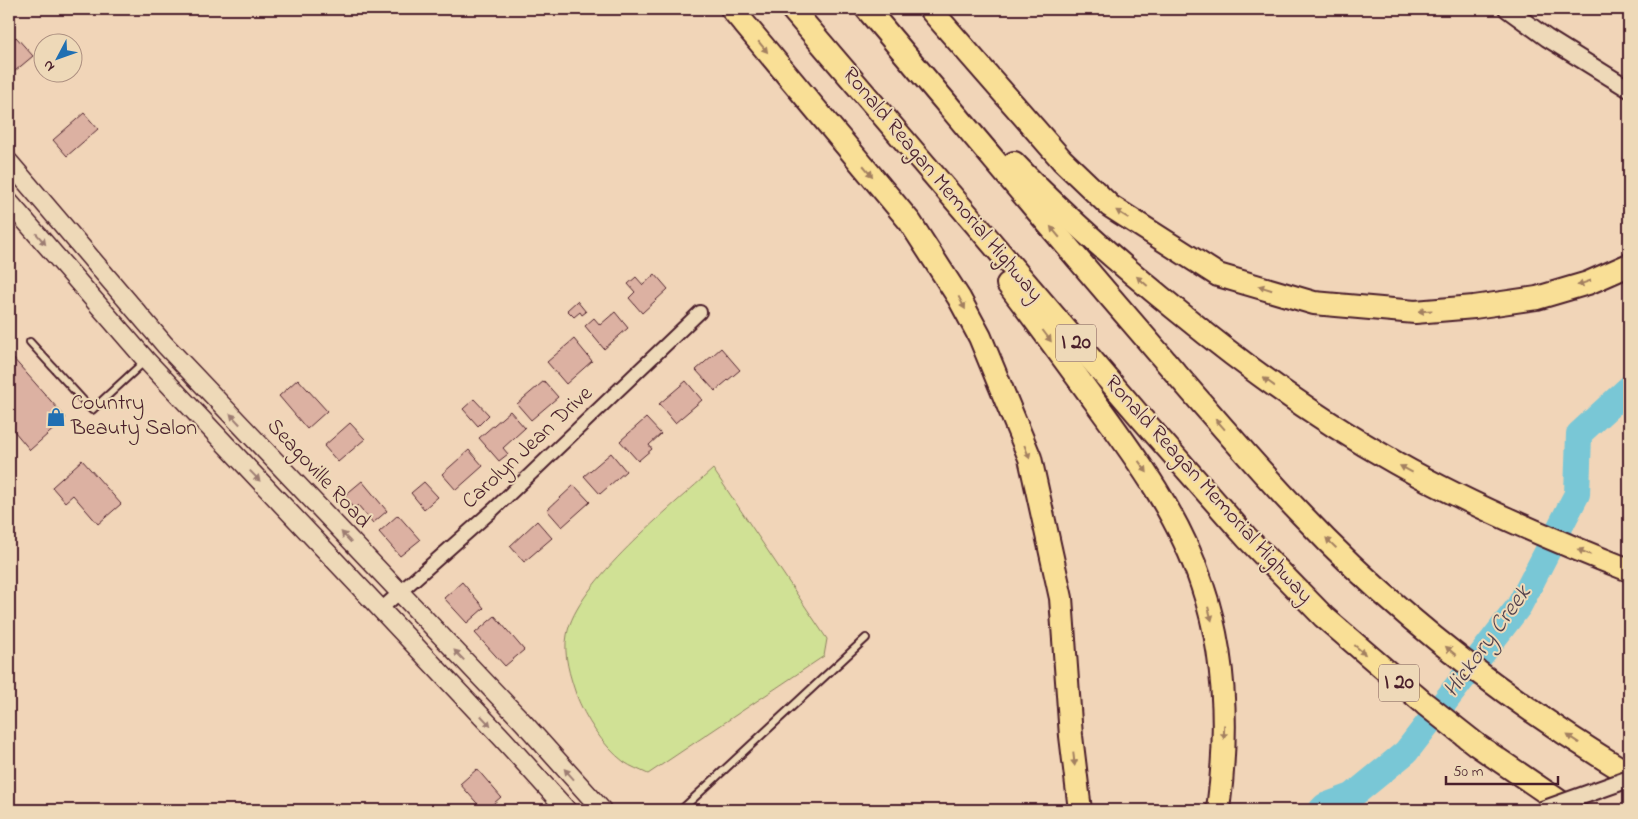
<svg xmlns="http://www.w3.org/2000/svg" width="1638" height="819" viewBox="0 0 1638 819" font-family="'Indie Flower',sans-serif">
  <style>
    .green { fill: #d0e195; stroke: #8d8060 }
    .lines { fill: none; stroke-linecap: round; stroke-linejoin: round }
    .river { stroke: #79c7d6; stroke-width: 26 }
    .building { fill: #dcb1a2; stroke: #4a1f2b }
    .service-casing { stroke: #4a1f2b; stroke-width: 10 }
    .minor-casing { stroke: #4a1f2b; stroke-width: 16 }
    .tertiary-casing { stroke: #4a1f2b; stroke-width: 20 }
    .secondary-casing { stroke: #4a1f2b; stroke-width: 21 }
    .motorway-casing { stroke: #4a1f2b; stroke-width: 26 }
    .service { stroke: #eed9b8; stroke-width: 6 }
    .minor { stroke: #eed9b8; stroke-width: 12 }
    .tertiary { stroke: #eed9b8; stroke-width: 16 }
    .secondary { stroke: #eed9b8; stroke-width: 18 }
    .motorway { stroke: #f9df96; stroke-width: 22 }
    .tertiary-bridge-casing { stroke: #4a1f2b; stroke-width: 20; stroke-linecap: butt }
    .tertiary-bridge { stroke: #eed9b8; stroke-width: 16 }
    .oneway { fill: #a27f60 }
    .oneway2 { fill: #9c7c72 }
    .labels { text-anchor: middle; dominant-baseline: central; stroke-width: 4; stroke-linejoin: round; paint-order: stroke }
    .shield { fill: #eed9b8; stroke: #7b5755; stroke-width: 1 }
    .shield-label { font-size: 21px; font-weight: bold; fill: #4a1f2b }
    .street-label { font-size: 22px; fill: #4a1f2b; stroke: #eed9b8 }
    .poi-label { font-size: 22px; fill: #4a1f2b; stroke: #eed9b8; text-anchor: start }
    .water-label { font-size: 24px; font-style: italic; fill: #53414d; stroke: #eed9b8 }
  </style>
  <rect width="100%" height="100%" fill="#f1d5b8"/>
  <filter id="ink" filterUnits="userSpaceOnUse"><feTurbulence type="fractalNoise" baseFrequency=".02" numOctaves="2"/><feDisplacementMap in="SourceGraphic" scale="10" xChannelSelector="R" yChannelSelector="G"/><feConvolveMatrix kernelMatrix="1 2 1 2 8 2 1 2 1" color-interpolation-filters="sRGB"/></filter>
  <g filter="url(#ink)">
    <path class="green" d="M713,469L827,639L824,656L648,774C640,770 631,767 624,762C603,746 585,718 576,694C570,676 563,655 567,635C576,583 673,506 713,469Z"/>
    <g class="lines">
      <polyline class="river" points="1321,810 1325,806 1352,796 1406,752 1519,606 1577,494 1579,434 1629,388"/>
    </g>
    <g class="building">
      <polygon points="16,37 33,56 9,76 9,43"/>
      <polygon points="84,113 98,129 67,156 53,140"/>
      <polygon points="655,274 668,289 642,313 629,298 635,292 628,284 636,277 643,285"/>
      <polygon points="577,301 586,312 582,315 580,312 574,317 567,310"/>
      <polygon points="615,312 628,328 604,349 585,326 594,318 600,325"/>
      <polygon points="574,339 592,361 566,384 547,362"/>
      <polygon points="721,348 740,370 715,391 696,370"/>
      <polygon points="12,357 66,418 30,450 9,425 9,360"/>
      <polygon points="298,379 327,411 307,429 279,396"/>
      <polygon points="544,381 558,397 531,420 517,404"/>
      <polygon points="686,381 702,400 675,423 659,404"/>
      <polygon points="474,399 489,415 478,426 463,409"/>
      <polygon points="510,411 525,428 503,448 508,454 499,461 479,438"/>
      <polygon points="646,418 661,434 649,445 652,449 638,461 620,441"/>
      <polygon points="350,423 365,439 338,462 324,446"/>
      <polygon points="469,450 483,466 456,490 442,474"/>
      <polygon points="611,453 626,471 600,494 584,476"/>
      <polygon points="82,460 121,504 98,524 73,495 65,502 52,487"/>
      <polygon points="362,481 387,511 373,523 358,505 354,509 344,496"/>
      <polygon points="424,482 438,497 424,509 411,493"/>
      <polygon points="574,485 590,502 562,527 547,510"/>
      <polygon points="398,515 420,540 400,556 379,532"/>
      <polygon points="537,521 552,538 524,562 510,546"/>
      <polygon points="462,582 484,608 467,623 444,598"/>
      <polygon points="495,616 524,650 505,666 475,633"/>
      <polygon points="477,769 501,797 486,810 483,810 460,784"/>
    </g>
    <g class="lines">
      <g class="service-casing">
        <g id="service">
          <polyline points="9,221 17,214"/>
          <polyline points="30,342 92,410 145,361"/>
          <polyline points="681,810 866,638"/>
        </g>
      </g>
      <g class="minor-casing">
        <polyline id="minor" points="381,609 494,509 700,312"/>
      </g>
      <g class="tertiary-casing">
        <polyline id="tertiary" points="1507,9 1547,38 1629,89"/>
      </g>
      <g class="secondary-casing">
        <g id="secondary">
          <polyline points="9,162 165,345 523,722 602,810"/>
          <polyline points="9,202 146,360 503,739 567,810"/>
        </g>
      </g>
      <g class="motorway-casing">
        <g id="motorway">
          <polyline points="732,9 910,222 959,298 980,337 1030,458 1061,598 1071,736 1080,810"/>
          <polyline points="792,9 1143,420 1247,538 1324,617 1425,704 1477,745 1572,810"/>
          <path d="M867,9C955,113 1042,218 1131,321C1187,386 1242,452 1301,514C1396,615 1510,702 1629,774"/>
          <polyline points="930,9 1062,160 1110,206 1218,275 1314,303 1415,312 1474,307 1537,298 1588,283 1629,265"/>
          <path d="M1014,163C1065,217 1122,266 1179,312C1247,368 1319,420 1396,463C1470,505 1550,539 1629,570"/>
          <path d="M1008,284C1036,321 1064,359 1091,396C1135,456 1179,515 1202,585C1227,658 1228,735 1218,810"/>
        </g>
      </g>
      <use href="#service" class="service"/>
      <use href="#minor" class="minor"/>
      <use href="#tertiary" class="tertiary"/>
      <use href="#secondary" class="secondary"/>
      <use href="#motorway" class="motorway"/>
      <g class="tertiary-bridge-casing">
        <polyline id="tertiary-bridge" points="1542,810 1629,779"/>
      </g>
      <use href="#tertiary-bridge" class="tertiary-bridge"/>
    </g>
    <defs><path id="oneway-solid" d="M-6-.8H1V-3.2L6.5 0L1 3.2V.8H-6Z" transform="scale(1.25)"/></defs>
    <g class="oneway">
      <use href="#oneway-solid" transform="translate(763 47) rotate(50)"/>
      <use href="#oneway-solid" transform="translate(868 171) rotate(50)"/>
      <use href="#oneway-solid" transform="translate(1122 214) rotate(-148)"/>
      <use href="#oneway-solid" transform="translate(1055 232) rotate(-130)"/>
      <use href="#oneway-solid" transform="translate(1142 281) rotate(-139)"/>
      <use href="#oneway-solid" transform="translate(1584 283) rotate(161)"/>
      <use href="#oneway-solid" transform="translate(1265 288) rotate(-163)"/>
      <use href="#oneway-solid" transform="translate(962 303) rotate(62)"/>
      <use href="#oneway-solid" transform="translate(1425 311) rotate(176)"/>
      <use href="#oneway-solid" transform="translate(1047 336) rotate(53)"/>
      <use href="#oneway-solid" transform="translate(1269 382) rotate(-144)"/>
      <use href="#oneway-solid" transform="translate(1220 424) rotate(-131)"/>
      <use href="#oneway-solid" transform="translate(1027 452) rotate(69)"/>
      <use href="#oneway-solid" transform="translate(1143 467) rotate(54)"/>
      <use href="#oneway-solid" transform="translate(1406 469) rotate(-152)"/>
      <use href="#oneway-solid" transform="translate(1331 543) rotate(-136)"/>
      <use href="#oneway-solid" transform="translate(1584 552) rotate(-157)"/>
      <use href="#oneway-solid" transform="translate(1210 614) rotate(75)"/>
      <use href="#oneway-solid" transform="translate(1360 650) rotate(41)"/>
      <use href="#oneway-solid" transform="translate(1451 651) rotate(-140)"/>
      <use href="#oneway-solid" transform="translate(1224 732) rotate(91)"/>
      <use href="#oneway-solid" transform="translate(1573 739) rotate(-146)"/>
      <use href="#oneway-solid" transform="translate(1074 759) rotate(84)"/>
    </g>
    <g class="oneway2">
      <use href="#oneway-solid" transform="translate(41 239) rotate(49)"/>
      <use href="#oneway-solid" transform="translate(235 419) rotate(-133)"/>
      <use href="#oneway-solid" transform="translate(255 476) rotate(46)"/>
      <use href="#oneway-solid" transform="translate(346 537) rotate(-133)"/>
      <use href="#oneway-solid" transform="translate(459 655) rotate(-134)"/>
      <use href="#oneway-solid" transform="translate(486 721) rotate(47)"/>
      <use href="#oneway-solid" transform="translate(569 774) rotate(-132)"/>
    </g>
  </g>
  <defs>
    <g id="shop-bare" transform="scale(1.5)"><path d="M-5-2.5h2.3a2.7 3.5 0 0 1 5.4 0H5L5.5 6h-11ZM-1.5-2.5h3a1.5 2.3 0 0 0-3 0Z" fill="#1f6fb2" stroke="#eed9b8" stroke-width="2.5" paint-order="stroke"/></g>
  </defs>
  <g fill-rule="evenodd">
    <use href="#shop-bare" x="56" y="417"/>
  </g>
  <g class="labels">
    <g class="shield">
      <rect x="1056" y="324.5" width="40" height="37" rx="4"/>
      <rect x="1379" y="664.5" width="40" height="37" rx="4"/>
    </g>
    <g class="shield-label">
      <text x="1076" y="343">I 20</text>
      <text x="1399" y="683">I 20</text>
    </g>
    <g class="street-label">
      <text transform="translate(942 185) rotate(50)">Ronald Reagan Memorial Highway</text>
      <text transform="translate(528 448) rotate(-43)">Carolyn Jean Drive</text>
      <text transform="translate(318 474) rotate(47)">Seagoville Road</text>
      <text transform="translate(1208 490) rotate(48)">Ronald Reagan Memorial Highway</text>
    </g>
    <g class="poi-label">
      <text x="71" y="404">Country<tspan x="71" dy="25">Beauty Salon</tspan></text>
    </g>
    <g class="water-label">
      <text transform="translate(1488 642) rotate(-54)">Hickory Creek</text>
    </g>
  </g>
  <rect width="1638" height="819" fill="none" stroke="#eed9b8" stroke-width="30"/>
  <rect x="15" y="15" width="1608" height="789" fill="none" stroke="#4a1f2b" stroke-width="2" filter="url(#ink)"/>
  <g transform="translate(58 58) rotate(229)"><circle r="24" fill="#eed9b8" stroke="#ac8f80"/>
  <path d="M0-4L9 19L0 12L-9 19Z" fill="#1f6fb2"/>
  <text y="-8" font-size="14" font-weight="bold" text-anchor="middle" fill="#4a1f2b">N</text>
  </g>
  <path d="M1446 776v8h112v-8" fill="none" stroke="#4a1f2b" stroke-width="2.5"/>
  <text x="1453" y="776" font-size="15" fill="#4a1f2b" stroke="#eed9b8" stroke-width="4" paint-order="stroke">50 m</text>
</svg>
